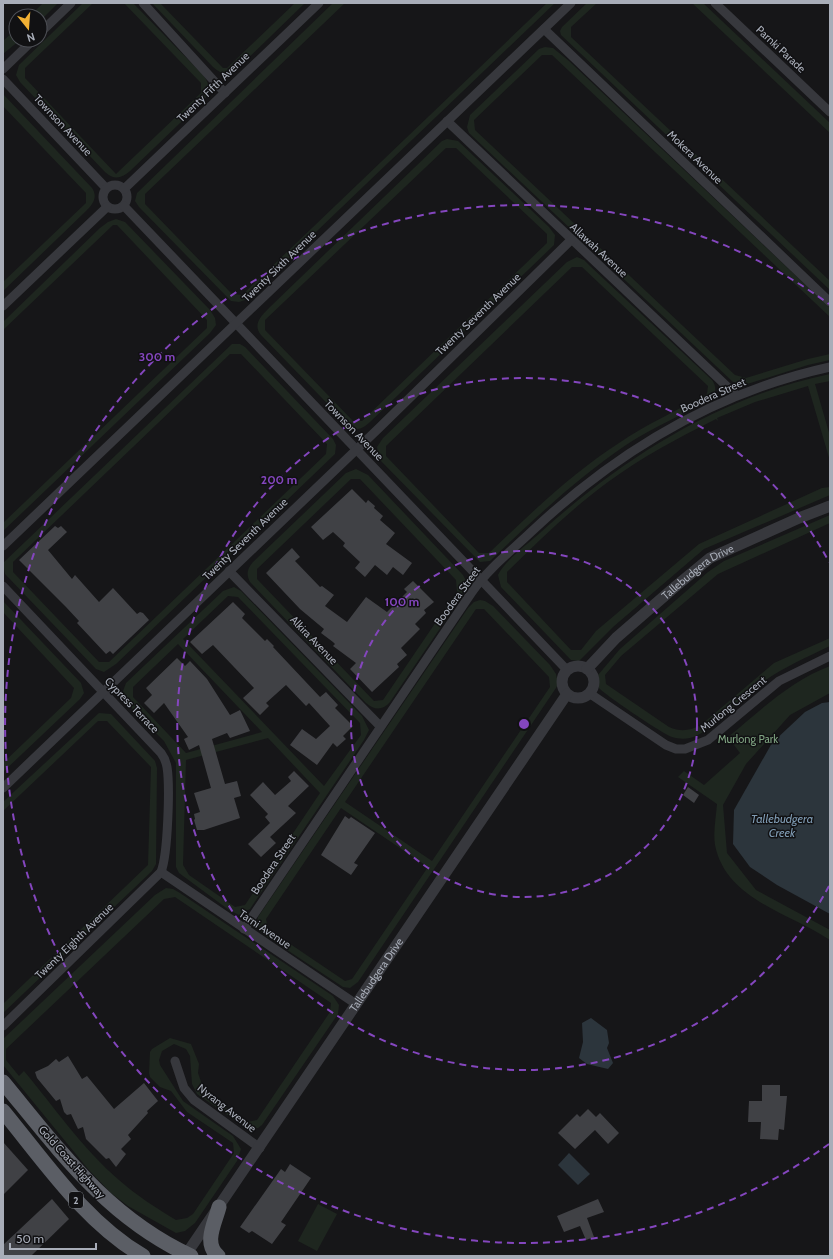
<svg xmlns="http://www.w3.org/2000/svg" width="833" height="1259" viewBox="0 0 833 1259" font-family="Cabin,sans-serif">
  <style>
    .green { fill: #1e261f; fill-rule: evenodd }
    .water { fill: #2c353c }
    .building { fill: #404145 }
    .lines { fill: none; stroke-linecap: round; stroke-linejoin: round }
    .minor { stroke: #37383d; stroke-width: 9 }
    .tertiary { stroke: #37383d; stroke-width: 11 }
    .trunk { stroke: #5b5e65; stroke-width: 15 }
    .ring { fill: none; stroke: #8446be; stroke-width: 2; stroke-dasharray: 7 5 }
    .labels { text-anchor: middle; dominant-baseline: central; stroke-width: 3; stroke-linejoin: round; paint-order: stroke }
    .shield { fill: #111113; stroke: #7b7e86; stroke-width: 1 }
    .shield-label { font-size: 10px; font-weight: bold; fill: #a8adb8 }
    .street-label { font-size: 11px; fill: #a8adb8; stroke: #111113 }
    .park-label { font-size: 11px; fill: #7fa381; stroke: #111113 }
    .water-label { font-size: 12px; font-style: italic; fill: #7f9bb3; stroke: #111113 }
    .centre { fill: #8446be; stroke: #111113; stroke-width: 2 }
    .ring-label { font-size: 12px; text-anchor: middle; font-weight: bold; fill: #8446be; stroke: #111113; stroke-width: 3; stroke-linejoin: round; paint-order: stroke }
  </style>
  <rect width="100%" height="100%" fill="#161618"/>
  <g class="green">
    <polygon points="43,3 58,3 40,21 40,16 30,16"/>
    <path d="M83,3H93L25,68V78L116,174L201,93V83L124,3H133L203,75C209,83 211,90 205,99L130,171C121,179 114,180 105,172L20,82L16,75L19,65Z"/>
    <path d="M152,3H160L223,68H227L295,3H305L236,70C227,76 221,74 213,67Z"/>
    <polygon points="333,3 345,3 145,194 145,204 232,294 242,295 547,3 555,3 245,300 239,302 231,301 139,207 135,201 137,193"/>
    <polygon points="587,3 597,3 571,27 571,37 830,281 830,290 561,35 560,31 562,27"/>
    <polygon points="692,3 703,3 830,123 830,133"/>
    <polygon points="16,29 16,40 20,40 3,54 3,41"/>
    <polygon points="545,47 553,48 569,61 830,308 830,317 552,55 542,55 474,120 475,130 735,375 746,378 808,359 830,354 830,360 808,365 744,385 733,382 469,133 467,127 470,115 539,49"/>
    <path d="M3,94L92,188C98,197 93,204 86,211L3,291V282L86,203V193L3,106Z"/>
    <path d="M447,139L458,141L549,227L555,235L554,245L370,422C363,428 358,432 349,426L261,335C252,324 262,315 270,307L442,141ZM446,148H456L547,234V243L362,421H353L265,330V320Z"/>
    <polygon points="116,219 125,222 210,310 215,318 216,325 210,333 3,531 3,523 207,328 207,320 117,225 113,225 3,330 3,322 100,228 108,222"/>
    <path d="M577,257L584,260L590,266L712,380C717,387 716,393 711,399C683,415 653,427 626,445C576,479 533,520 490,561L480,562L379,459L377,447L383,438L567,262ZM572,267H582L708,386L707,394C678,410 647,424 619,443C571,474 530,514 489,553H479L386,456V446Z"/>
    <path d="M232,344H240L245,347L333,439L336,445L335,454L116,664L104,672L96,669L5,574L3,563ZM230,354H241L327,444L326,454L109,662H99L13,572V562Z"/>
    <path d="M830,374V381L815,384L830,436V461L808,386L755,402L717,418L718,421L716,419C678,438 642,457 608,482C571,509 539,541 507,572V582L571,650H581L596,631L699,544L822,488L830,487V495L704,549L613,627L579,661L571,660L501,587L498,575C505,560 528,544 541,532C624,457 719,397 830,374Z"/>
    <path d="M356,469L368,475L463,575L467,583L464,593L390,702C382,711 374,710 366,703L250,582C246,574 247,569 253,562L346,473ZM351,479H360L456,580L457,591L383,700L374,701L257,579V569Z"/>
    <path d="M830,515V523L718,574L621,656L605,675L606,684L669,727C681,732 689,731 701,725L774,663L830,638V646C807,657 784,667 763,682C744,696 711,733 690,738C685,739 678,739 672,737C663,734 605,695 599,688L598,675L620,649L708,572L724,561Z"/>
    <path d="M234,587L241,591L362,716L369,730L364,740L250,909L239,915L229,910L179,873L176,867V763L164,741L133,710L122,694L126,683L223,591ZM228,596L238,597L360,723L361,735L324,786L183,639ZM178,644L262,732L186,753L133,697V687ZM268,738L320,793L245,905L235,907L189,875L183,865L186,760Z"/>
    <path d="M480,600L485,601L493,606L550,665L556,674L558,685L358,982L350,988L343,987L263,934L257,925L258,917L468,608L474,602ZM476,609H484L549,677L550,687L432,861L345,802ZM341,808L428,867L352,979L345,981L268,929L266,919Z"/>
    <polygon points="3,601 81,683 84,693 80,699 3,772 3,763 71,698 74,688 3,612"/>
    <path d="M830,666V693L790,715L746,764L723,805L727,853L756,890L830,930V940C790,913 726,900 715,845C713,832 716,817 717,804L678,777L684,771L704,785L740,753L728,737C760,711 790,681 830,666Z"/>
    <polygon points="99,713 111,714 155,761 157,768 156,864 152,871 3,1013 3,1004 148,865 151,767 107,721 98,721 3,811 3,802"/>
    <path d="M166,888L173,889L180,893L333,996L339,1005L338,1014L262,1125L258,1128L245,1127L197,1094L192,1084L190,1056L186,1049L174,1044L162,1051L159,1060L160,1065L183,1101L233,1136L241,1149L237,1161L195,1223L185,1231L176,1233L128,1206L111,1193L88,1169L3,1065V1039L155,895ZM175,897L331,1003L330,1012L257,1120L247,1122L205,1093L198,1073L199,1064L191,1044L170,1038L152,1049L150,1052L149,1073L150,1077L160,1087L171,1091L187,1112L233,1143L234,1153L193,1214L187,1218L176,1220C156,1208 136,1195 119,1180C83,1149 54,1107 24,1071L19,1076L6,1060V1049L164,899Z"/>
    <polygon points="318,1204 337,1214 317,1251 298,1241"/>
  </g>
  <g class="water">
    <polygon points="830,702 830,914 777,885 750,867 733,844 734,810 772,743 805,712 822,703"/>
    <polygon points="591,1018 607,1030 609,1043 607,1048 613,1063 608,1069 587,1064 579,1058 583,1042 582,1023"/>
    <polygon points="569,1153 590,1174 578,1185 558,1165"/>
  </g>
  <g class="building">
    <polygon points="352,489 366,503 368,500 375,506 374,508 383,516 380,520 395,533 386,544 412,563 403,575 393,567 387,575 375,565 365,577 355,568 360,562 343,546 345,543 333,532 323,540 311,527"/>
    <polygon points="55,526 58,528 61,526 67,532 48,550 72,579 75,575 99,602 113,588 137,614 140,612 143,613 149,620 113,654 110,651 106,654 77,623 79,621 66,607 19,560"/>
    <polygon points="292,548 300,557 295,561 320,587 322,586 334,595 325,606 347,622 366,597 387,612 407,592 404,589 413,581 434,602 424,610 426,613 415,624 420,629 401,648 407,655 397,664 399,667 372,692 350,669 356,663 333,646 335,644 333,642 321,633 324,629 300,609 266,573"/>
    <polygon points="233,602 245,614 242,618 265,641 267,639 274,646 273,647 320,697 326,692 338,705 335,708 353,726 343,736 346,739 337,747 333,743 317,765 290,745 302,729 316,739 330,726 309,703 306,706 286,685 266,703 269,706 260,715 243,698 254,688 213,645 202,654 190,642"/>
    <polygon points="177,658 185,666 190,661 207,679 230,715 240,710 250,731 230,738 227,733 212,739 225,784 237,781 241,796 234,798 240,818 204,830 197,830 194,820 195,819 194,814 200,812 194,793 211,788 199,745 189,750 184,739 188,737 164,703 154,713 144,703 152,695 146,688"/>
    <polygon points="294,771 309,786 288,806 296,813 270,837 276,843 261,857 248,844 270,823 265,817 268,814 250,795 263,782 275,795 291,781 288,777"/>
    <polygon points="688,787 699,795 694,803 683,795"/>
    <polygon points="345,816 349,819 351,817 375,833 354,863 358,865 351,875 321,855"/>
    <polygon points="68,1056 82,1079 87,1076 114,1109 144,1083 158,1101 147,1111 148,1113 128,1135 131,1139 121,1149 126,1154 116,1167 109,1158 106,1159 86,1139 83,1127 78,1129 71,1114 67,1115 64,1112 60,1099 56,1101 37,1078 35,1072 48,1066 56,1059 59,1062"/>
    <polygon points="762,1085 780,1085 780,1096 787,1096 784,1130 779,1129 778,1140 760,1139 761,1122 748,1122 749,1101 762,1101"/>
    <polygon points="588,1109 596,1117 600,1113 619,1133 608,1144 595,1130 575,1149 558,1133 577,1114 580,1117"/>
    <polygon points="3,1142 28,1170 3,1195"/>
    <polygon points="290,1164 311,1178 281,1222 286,1225 272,1244 252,1231 249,1233 240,1227 281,1169 285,1172"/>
    <polygon points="52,1199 69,1219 31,1256 3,1256 3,1245"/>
    <polygon points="598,1199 604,1212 587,1218 594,1237 586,1240 580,1226 564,1232 557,1216"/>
  </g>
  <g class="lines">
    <g class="minor">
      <polyline points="143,3 225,93"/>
      <polyline points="715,3 830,112"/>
      <polyline points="544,29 830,302"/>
      <polyline points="40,33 71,3"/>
      <polyline points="3,69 33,40"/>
      <polyline points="3,79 106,188"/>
      <polyline points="447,121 736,395"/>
      <circle cx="115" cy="197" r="12"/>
      <polyline points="124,189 319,3"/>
      <polyline points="124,206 567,670"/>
      <polyline points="3,306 107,207"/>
      <polyline points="3,546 571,3"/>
      <polyline points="229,571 380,726"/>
      <path d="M3,586L161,753C164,757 166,762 167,767C170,786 168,854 161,872L3,1026"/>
      <polyline points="589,693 666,745 676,749 685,749 708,740 779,681 830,656"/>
      <polyline points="3,788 379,428 571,240"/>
      <polyline points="161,872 356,1004"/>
      <path d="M244,929L472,592C488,569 511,551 531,532C616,452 716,392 830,367"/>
      <polyline points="175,1061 184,1088 194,1100 260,1148"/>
    </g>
    <g class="tertiary">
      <circle cx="578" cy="682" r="16"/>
      <path id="s1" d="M587,669L616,638L676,586L710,558L799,518L830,506"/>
      <path id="s2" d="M185,1256L567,694"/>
    </g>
    <g class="trunk">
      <path d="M3,1082C60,1151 107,1217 191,1256"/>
      <path d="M3,1111C45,1162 85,1222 143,1256"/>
      <path d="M218,1256C203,1243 215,1223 219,1207"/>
    </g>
  </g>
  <g class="ring">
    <circle cx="524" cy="724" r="173"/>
    <path d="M829 886A346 346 0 1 1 829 562"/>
    <path d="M829 1144A519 519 0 1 1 829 304"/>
  </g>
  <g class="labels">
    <rect class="shield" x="69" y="1192" width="14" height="16" rx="3"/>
    <g class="shield-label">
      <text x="76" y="1200">2</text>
    </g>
    <g class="street-label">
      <text transform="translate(781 49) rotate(43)">Parnki Parade</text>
      <text transform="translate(213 87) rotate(-44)">Twenty Fifth Avenue</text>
      <text transform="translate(63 125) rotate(47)">Townson Avenue</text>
      <text transform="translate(695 157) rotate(44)">Mokera Avenue</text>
      <text transform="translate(599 250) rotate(43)">Allawah Avenue</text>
      <text transform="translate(279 266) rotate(-44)">Twenty Sixth Avenue</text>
      <text transform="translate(478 314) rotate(-44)">Twenty Seventh Avenue</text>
      <text transform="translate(713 395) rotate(-24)">Boodera Street</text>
      <text transform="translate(354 430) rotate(46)">Townson Avenue</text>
      <text transform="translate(245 539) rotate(-44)">Twenty Seventh Avenue</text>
      <text stroke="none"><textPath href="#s1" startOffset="148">Tallebudgera Drive</textPath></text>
      <text transform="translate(457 596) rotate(-54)">Boodera Street</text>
      <text transform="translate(314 640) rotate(46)">Alkira Avenue</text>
      <text transform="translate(733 704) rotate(-39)">Murlong Crescent</text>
      <text transform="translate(132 705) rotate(46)">Cypress Terrace</text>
      <text transform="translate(273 864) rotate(-56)">Boodera Street</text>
      <text transform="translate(265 929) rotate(34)">Tarni Avenue</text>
      <text transform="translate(74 941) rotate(-44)">Twenty Eighth Avenue</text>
      <text stroke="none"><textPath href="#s2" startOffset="340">Tallebudgera Drive</textPath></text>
      <text transform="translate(227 1108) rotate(38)">Nyrang Avenue</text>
      <text transform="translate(72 1162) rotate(48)">Gold Coast Highway</text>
    </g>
    <g class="park-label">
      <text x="748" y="739">Murlong Park</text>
    </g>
    <g class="water-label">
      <text x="782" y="818">Tallebudgera<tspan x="782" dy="14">Creek</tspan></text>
    </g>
  </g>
  <circle cx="524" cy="724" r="6" class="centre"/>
  <g class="ring-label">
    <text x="157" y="361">300 m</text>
    <text x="279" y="484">200 m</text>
    <text x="402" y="606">100 m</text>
  </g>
  <rect width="833" height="1259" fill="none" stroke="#a8adb8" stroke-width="8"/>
  <g transform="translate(28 28) rotate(163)"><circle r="19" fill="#111113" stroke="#4d4f55"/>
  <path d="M0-3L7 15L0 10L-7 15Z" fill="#f2b134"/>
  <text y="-6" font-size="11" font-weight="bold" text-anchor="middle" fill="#a8adb8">N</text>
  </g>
  <path d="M10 1243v6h86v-6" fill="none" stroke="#a8adb8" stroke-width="2"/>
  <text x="16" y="1243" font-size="12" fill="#a8adb8" stroke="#111113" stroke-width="3" paint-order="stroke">50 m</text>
</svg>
